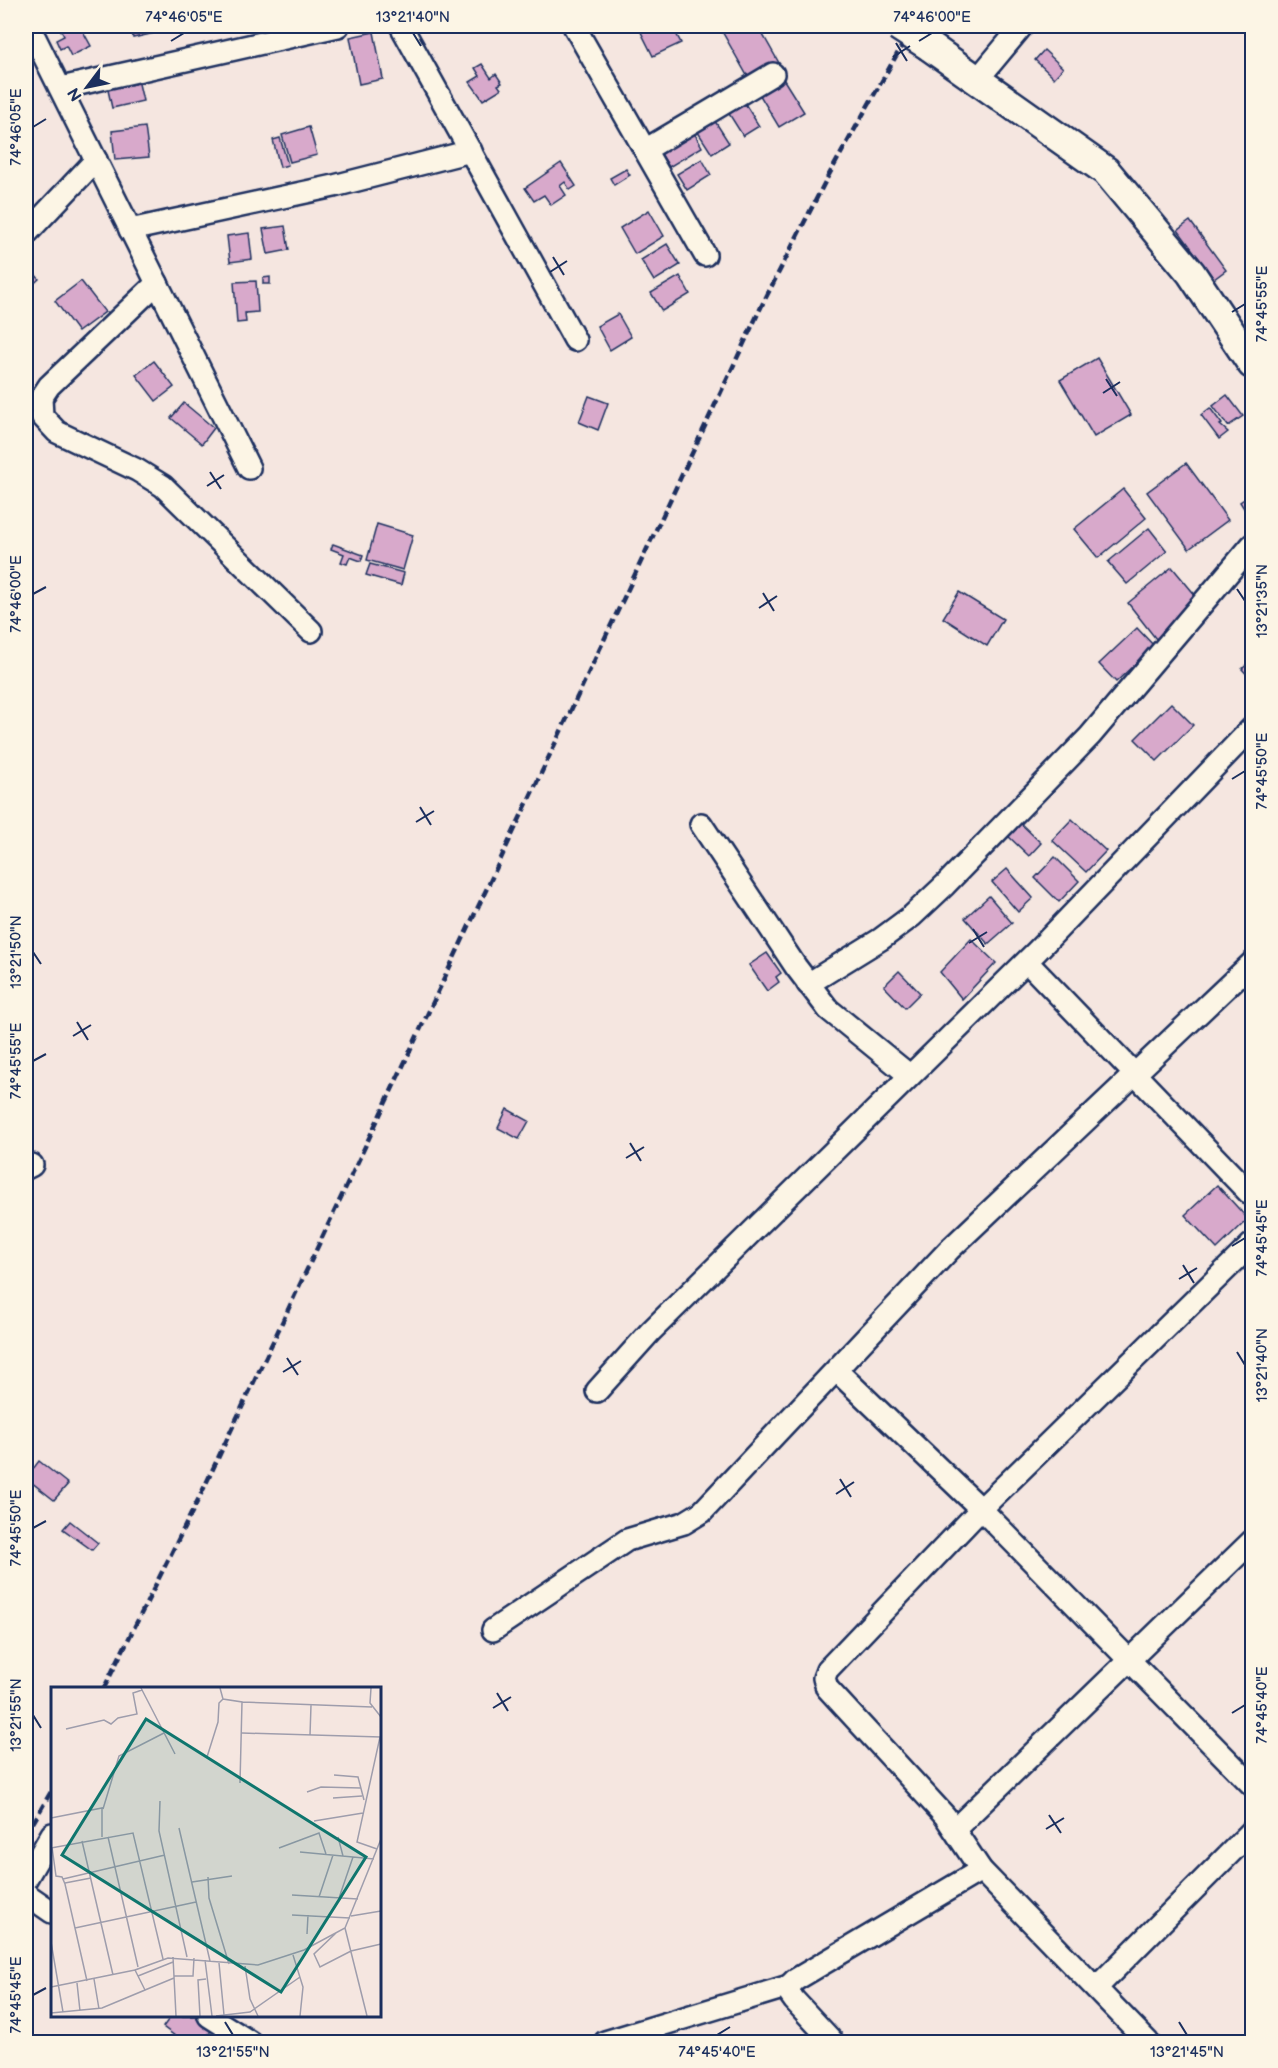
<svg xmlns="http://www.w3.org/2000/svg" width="1278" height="2068" viewBox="0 0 1278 2068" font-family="'Balsamiq Sans',sans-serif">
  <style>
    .building { fill: #d8a9cb; stroke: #1b2f5e; stroke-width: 1.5 }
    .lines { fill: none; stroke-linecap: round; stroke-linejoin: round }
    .street-casing { stroke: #1b2f5e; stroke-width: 26 }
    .secondary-casing { stroke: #1b2f5e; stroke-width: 33 }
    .street { stroke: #fcf5e5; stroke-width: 21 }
    .secondary { stroke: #fcf5e5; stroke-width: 28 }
    .rail { stroke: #1b2f5e; stroke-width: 4.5; stroke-dasharray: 9 4.5; stroke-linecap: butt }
    .secondary-bridge-casing { stroke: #1b2f5e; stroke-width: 33; stroke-linecap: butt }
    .secondary-bridge { stroke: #fcf5e5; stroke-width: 28 }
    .ticks { fill: none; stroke: #1b2f5e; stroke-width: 2 }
    .inset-road { fill: none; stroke: #9e9dac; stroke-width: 1.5 }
    .view { fill: #0f766e; fill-opacity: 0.15; stroke: #0f766e; stroke-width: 3 }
    .inset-edge { fill: none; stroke: #1b2f5e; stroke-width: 3 }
    .neatline { fill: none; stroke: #1b2f5e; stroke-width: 2 }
    .ticks-label { font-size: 15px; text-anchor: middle; fill: #1b2f5e }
  </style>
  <rect width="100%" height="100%" fill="#f5e6e0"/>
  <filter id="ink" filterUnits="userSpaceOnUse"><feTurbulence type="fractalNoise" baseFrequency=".0167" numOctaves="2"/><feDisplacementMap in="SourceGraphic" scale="12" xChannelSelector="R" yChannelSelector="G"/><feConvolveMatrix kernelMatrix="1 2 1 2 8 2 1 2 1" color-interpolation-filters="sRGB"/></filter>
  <g filter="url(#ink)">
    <g class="building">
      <polygon points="74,26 75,28 80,26 91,46 71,56 66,46 60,49 56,40 64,36 59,27"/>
      <polygon points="131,26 171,26 172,29 133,38"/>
      <polygon points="654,26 672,26 681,43 653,56 641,32"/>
      <polygon points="719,26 758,26 779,63 749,79"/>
      <polygon points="374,32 383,79 359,84 350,37"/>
      <polygon points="1044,50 1063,68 1054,78 1035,60"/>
      <polygon points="482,64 491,78 496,74 502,83 498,85 501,89 483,100 470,82 480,76 475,68"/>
      <polygon points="137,75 143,101 112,108 106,81"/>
      <polygon points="782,77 804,112 779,127 758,92"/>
      <polygon points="742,99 759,126 743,136 726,109"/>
      <polygon points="711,115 729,143 712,154 694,126"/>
      <polygon points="145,127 149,157 115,160 112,131"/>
      <polygon points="309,127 317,155 290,162 282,135"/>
      <polygon points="692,129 702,147 669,167 658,149"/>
      <polygon points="280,138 288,165 280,167 273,140"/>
      <polygon points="702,159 711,175 687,190 677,174"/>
      <polygon points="561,163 576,186 570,190 565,182 560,186 566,195 551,205 544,195 534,201 525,188"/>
      <polygon points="626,169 630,175 614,185 610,178"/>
      <polygon points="649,210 664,236 635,254 620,228"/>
      <polygon points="1190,221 1226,270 1214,279 1178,230"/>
      <polygon points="285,226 289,250 268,254 263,229"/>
      <polygon points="249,233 252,259 230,262 227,236"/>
      <polygon points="667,244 680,265 654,281 641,260"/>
      <polygon points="26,263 39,279 26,291"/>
      <polygon points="680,276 690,294 662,311 651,293"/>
      <polygon points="270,277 270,284 263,284 263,278"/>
      <polygon points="81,281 105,312 78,332 55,301"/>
      <polygon points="256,281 258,312 245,313 246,322 237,323 234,282"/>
      <polygon points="618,314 631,337 610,350 597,326"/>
      <polygon points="1097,358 1131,415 1094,437 1060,380"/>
      <polygon points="154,361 174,387 156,401 136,375"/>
      <polygon points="1227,395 1243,416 1228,426 1213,406"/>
      <polygon points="589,396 608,403 598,430 579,422"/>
      <polygon points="184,403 214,428 202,444 171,418"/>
      <polygon points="1210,408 1222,424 1220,425 1228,432 1219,439 1201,415"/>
      <polygon points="1186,463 1228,520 1189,549 1147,492"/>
      <polygon points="1123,489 1146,518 1098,558 1074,529"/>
      <polygon points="1252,494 1252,521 1240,502"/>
      <polygon points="377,524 413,535 403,570 367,560"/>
      <polygon points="1149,528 1167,551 1127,584 1108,562"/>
      <polygon points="333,544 363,555 361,561 350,557 347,564 341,562 344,554 331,549"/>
      <polygon points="370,564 404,573 401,585 366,575"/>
      <polygon points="1172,567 1201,602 1156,639 1128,603"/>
      <polygon points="959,592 1003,619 987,646 943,618"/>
      <polygon points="1137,628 1154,646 1116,682 1099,664"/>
      <polygon points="1252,660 1252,680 1242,669"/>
      <polygon points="1171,703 1193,725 1157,761 1135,739"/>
      <polygon points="1072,819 1106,851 1086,872 1052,840"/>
      <polygon points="1018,821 1041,843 1029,856 1006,834"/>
      <polygon points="1055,857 1079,881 1059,902 1035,878"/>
      <polygon points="1007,869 1033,898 1018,912 992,882"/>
      <polygon points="989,896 1012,923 988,944 965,918"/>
      <polygon points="971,939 996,963 962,999 940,972"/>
      <polygon points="767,953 781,973 776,977 779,982 767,991 749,965"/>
      <polygon points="899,971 920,993 905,1008 884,986"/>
      <polygon points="507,1109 529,1121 519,1139 498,1128"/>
      <polygon points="1217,1185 1248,1219 1217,1249 1185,1215"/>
      <polygon points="39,1461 68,1484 54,1500 26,1478"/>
      <polygon points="70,1521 98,1543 92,1550 63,1529"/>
      <polygon points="171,2016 199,2016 214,2027 203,2042 183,2042 163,2027"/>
    </g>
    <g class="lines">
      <g class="street-casing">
        <g id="street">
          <polyline points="29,26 249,468"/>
          <polyline points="401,26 575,340"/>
          <polyline points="574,26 705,255"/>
          <polyline points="977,80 1022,26"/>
          <polyline points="61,88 338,26"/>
          <polyline points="645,150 773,74"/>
          <polyline points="130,230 334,186 471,151"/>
          <polyline points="26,234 96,160"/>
          <polyline points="157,283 49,386 41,398 42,416 57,432 137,470 163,486 311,631"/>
          <polyline points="701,824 796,967 828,1009 909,1075"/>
          <polyline points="1027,962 1252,1196"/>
          <polyline points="808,984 881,939 912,916 945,885 1090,736 1252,545"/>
          <polyline points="26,1168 32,1165"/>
          <polyline points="837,1371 981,1509 1252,1785"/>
          <polyline points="597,1391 650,1332 1037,951 1252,728"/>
          <polyline points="493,1630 627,1540 684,1523 702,1512 949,1250 1252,963"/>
          <polyline points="955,1829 1252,1541"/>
          <polyline points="26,1879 52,1834"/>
          <polyline points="26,1894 52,1912"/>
          <polyline points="1096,1988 1252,1831"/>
          <polyline points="209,2016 250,2042"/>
          <polyline points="605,2042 789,1986"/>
          <polyline points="833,2042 794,2000 789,1993 789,1986 795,1980 981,1870"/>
          <polyline points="1148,2042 981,1870 945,1816 827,1688 824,1678 827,1670 981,1509 1252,1244"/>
        </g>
      </g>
      <g class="secondary-casing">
        <polyline id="secondary" points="929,46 1106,171 1191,273 1252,364"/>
      </g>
      <use href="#street" class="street"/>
      <use href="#secondary" class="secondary"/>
      <g class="rail">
        <polyline points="104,1688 202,1492 763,303 826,180 913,26"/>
        <polyline points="26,1835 52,1790"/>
      </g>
      <g class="secondary-bridge-casing">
        <polyline id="secondary-bridge" points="898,26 929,46"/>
      </g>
      <use href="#secondary-bridge" class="secondary-bridge"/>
    </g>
  </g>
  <path class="ticks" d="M413,33L421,46M171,41L184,33M919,41L932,33M896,43L907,61M893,57L910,46M33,127L46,119M553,257L564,275M550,272L567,261M1232,312L1245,304M1106,379L1117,396M1103,393L1120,382M210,472L221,489M207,486L224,475M1237,589L1245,601M763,593L774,611M33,594L46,587M759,608L777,596M1232,779L1245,771M420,807L431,825M416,822L434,811M973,929L984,947M969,943L987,932M33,952L41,964M77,1022L88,1040M73,1036L91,1025M33,1061L46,1054M630,1143L641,1161M626,1158L644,1147M1232,1246L1245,1238M1183,1265L1194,1283M1179,1279L1197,1268M1237,1352L1245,1365M287,1358L298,1375M283,1372L301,1361M840,1479L851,1497M836,1494L854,1482M33,1528L46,1521M497,1693L508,1711M493,1708L511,1697M1232,1713L1245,1705M33,1715L41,1728M1049,1815L1061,1833M1046,1829L1064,1818M33,1995L46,1988M225,2022L233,2035M1179,2022L1187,2035M717,2035L730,2027"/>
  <g transform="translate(51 1687)">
    <rect width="330" height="330" fill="#f5e6e0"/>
    <path class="inset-road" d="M90,1L124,67M169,1L172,12L191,15L189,96M320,1L319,16L330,30M191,15L321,20M15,42L53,33L60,37L67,31L86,27L82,6L91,3M191,46L330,50M259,48L260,18M156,70L167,35L168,16L172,12M283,88L307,90L313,113M256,105L270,100L310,101M282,111L311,109M109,114L108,144L136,270M52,122L68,69L113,46M0,131L51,121V150M263,134L312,126M128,141L159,274M57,150L87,280M287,150L292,169M31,154L62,288M1,160L5,189L11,190L14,197L36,294M0,161L82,146L112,272M228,161L268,146L275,167M326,162L306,155L329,50M249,165L323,172M157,190L158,211L178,277M12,192L114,168M141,195L181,189M14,196L40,191M241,208L307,212M268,210L282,168M288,211L302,170M241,228L299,231M300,229L330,224M24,241L145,215M294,241L316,329M285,246L263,267L269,280L300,264L330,257M256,247L257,228M0,255L12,325M242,268L252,300L249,329M122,270L125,329M154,273L161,329M168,276L173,328M194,279L199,312L207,329M87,289L122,275M123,289H142L143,271M43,292L48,322M26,296L29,324M0,300L84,283M94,303L123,291M0,326L51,321L94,303L84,283L117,271L207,278L253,263L294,241L330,152M149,329L147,293L155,292M165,329L199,325L249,290"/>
    <path class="view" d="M95,32L315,170L230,305L11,168Z"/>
    <rect width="330" height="330" class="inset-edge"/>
  </g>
  <rect width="1278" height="2068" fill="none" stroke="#fcf5e5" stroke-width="66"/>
  <g transform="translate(87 87) rotate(238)" stroke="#fcf5e5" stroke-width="4.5" paint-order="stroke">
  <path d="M0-4.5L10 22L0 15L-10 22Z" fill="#1b2f5e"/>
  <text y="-9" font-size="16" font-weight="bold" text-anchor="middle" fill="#1b2f5e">N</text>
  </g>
  <rect x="33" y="33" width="1212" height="2002" class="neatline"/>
  <g class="ticks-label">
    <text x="184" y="22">74°46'05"E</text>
    <text x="413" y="22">13°21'40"N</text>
    <text x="932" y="22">74°46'00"E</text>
    <text transform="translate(16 127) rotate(-90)" y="5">74°46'05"E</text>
    <text transform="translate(1262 304) rotate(-90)" y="5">74°45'55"E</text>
    <text transform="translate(16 594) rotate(-90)" y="5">74°46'00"E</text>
    <text transform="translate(1262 601) rotate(-90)" y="5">13°21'35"N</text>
    <text transform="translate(1262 771) rotate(-90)" y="5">74°45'50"E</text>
    <text transform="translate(16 952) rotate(-90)" y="5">13°21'50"N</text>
    <text transform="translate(16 1061) rotate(-90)" y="5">74°45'55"E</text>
    <text transform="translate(1262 1238) rotate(-90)" y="5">74°45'45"E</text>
    <text transform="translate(1262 1365) rotate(-90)" y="5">13°21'40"N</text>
    <text transform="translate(16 1528) rotate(-90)" y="5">74°45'50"E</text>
    <text transform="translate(1262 1705) rotate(-90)" y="5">74°45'40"E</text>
    <text transform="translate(16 1715) rotate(-90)" y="5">13°21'55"N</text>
    <text transform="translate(16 1995) rotate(-90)" y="5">74°45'45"E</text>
    <text x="233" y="2057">13°21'55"N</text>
    <text x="717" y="2057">74°45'40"E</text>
    <text x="1187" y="2057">13°21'45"N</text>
  </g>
</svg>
